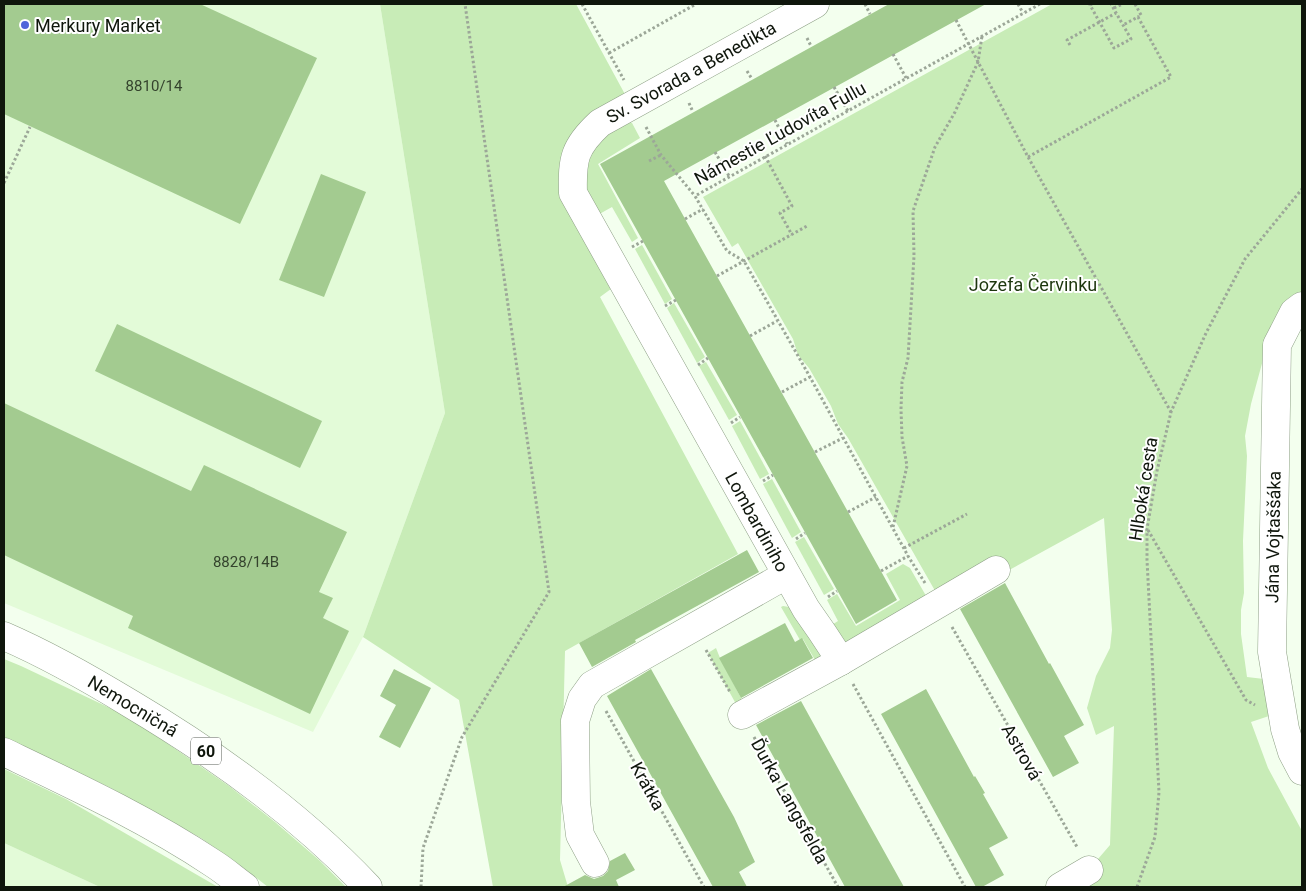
<svg xmlns="http://www.w3.org/2000/svg" width="1306" height="891" viewBox="0 0 1306 891" font-family="Roboto,sans-serif">
  <style>
    .built { fill: #e3fbd8 }
    .green { fill: #c8ecb7 }
    .building { fill: #a3cb90 }
    .lines { fill: none; stroke-linecap: round; stroke-linejoin: round }
    .street-casing { stroke: #8ea086; stroke-width: 29 }
    .primary-casing { stroke: #8ea086; stroke-width: 29 }
    .path { stroke: #9ca798; stroke-width: 3; stroke-dasharray: 2.5 2.5; stroke-linecap: butt }
    .street { stroke: #fff; stroke-width: 28 }
    .primary { stroke: #fff; stroke-width: 28 }
    .poi-dot { fill: #4f65da; stroke: #fff; stroke-width: 2 }
    .labels { text-anchor: middle; dominant-baseline: central; stroke-width: 4; stroke-linejoin: round; paint-order: stroke }
    .number-label { font-size: 15px; fill: #34432d }
    .shield { fill: #fff; stroke: #575c55; stroke-width: 1 }
    .shield-label { font-size: 16px; font-weight: bold; fill: #0f160c }
    .poi-label { font-size: 18px; fill: #0f160c; stroke: #fff; text-anchor: start }
    .street-label { font-size: 18px; fill: #0f160c; stroke: #fff }
    .park-label { font-size: 18px; fill: #1d370e; stroke: #fff }
  </style>
  <rect width="100%" height="100%" fill="#f3ffee"/>
  <g class="built">
    <polygon points="4,4 380,4 445,413 363,637 313,732 4,603"/>
    <polygon points="4,843 100,887 4,887"/>
  </g>
  <g class="green">
    <polygon points="380,4 576,4 627,98 572,145 615,286 600,297 738,554 565,651 560,860 568,887 493,887 459,700 363,637 445,413"/>
    <polygon points="1052,4 1302,4 1302,292 1289,299 1267,345 1251,404 1245,436 1247,456 1243,541 1244,593 1241,610 1241,634 1247,677 1264,679 1269,716 1251,722 1268,768 1302,831 1302,887 1042,887 1092,866 1110,845 1114,726 1096,735 1087,708 1096,676 1110,648 1112,630 1104,518 1000,575 938,596 848,438 838,424 831,406 809,368 798,355 793,339 738,243 732,247 703,197"/>
    <polygon points="624,120 632,123 640,138 598,164 638,238 632,242 612,207 594,217 590,205 584,178 590,149"/>
    <polygon points="642,245 672,299 665,304 635,249"/>
    <polygon points="674,303 705,357 697,363 667,308"/>
    <polygon points="706,362 737,415 729,420 699,366"/>
    <polygon points="740,421 769,474 760,479 732,426"/>
    <polygon points="772,479 801,532 792,538 763,484"/>
    <polygon points="804,537 834,589 824,595 795,542"/>
    <polygon points="903,564 910,568 929,601 859,642 842,644 827,628 838,621 827,600 837,594 856,626 900,600 886,574"/>
    <polygon points="783,606 789,607 822,653 821,659 815,660 803,639 800,640 781,607"/>
    <polygon points="716,648 720,658 742,700 736,704 708,653"/>
    <polygon points="4,659 21,666 129,717 229,786 275,822 319,860 346,887 268,887 241,866 201,838 109,787 4,737"/>
    <polygon points="4,769 66,799 218,887 100,887 4,843"/>
  </g>
  <g class="building">
    <polygon points="4,4 200,4 317,58 240,224 4,114"/>
    <polygon points="889,4 986,4 664,181 897,600 856,624 600,164"/>
    <polygon points="321,174 366,192 324,297 279,280"/>
    <polygon points="117,324 322,421 300,468 95,371"/>
    <polygon points="4,403 191,491 204,465 347,532 319,592 333,598 323,618 349,631 310,714 128,628 133,616 4,555"/>
    <polygon points="747,550 759,572 635,640 636,642 592,667 579,643"/>
    <polygon points="1005,583 1049,664 1050,663 1084,725 1064,736 1079,763 1053,777 960,609"/>
    <polygon points="785,623 795,642 802,638 813,658 741,698 719,658"/>
    <polygon points="394,669 431,688 400,748 379,737 396,705 380,696"/>
    <polygon points="651,669 734,817 755,862 739,872 747,887 713,887 607,696"/>
    <polygon points="926,689 974,777 975,776 985,793 983,794 1008,838 989,848 1004,875 982,887 976,887 881,714"/>
    <polygon points="801,701 850,790 904,887 845,887 756,725"/>
    <polygon points="625,853 635,870 616,880 619,887 563,887 585,875 594,879 603,876 608,871 610,861"/>
  </g>
  <g class="lines">
    <g class="street-casing">
      <g id="street">
        <path d="M815,4L600,123C574,147 572,159 573,193L806,609L822,632L841,661"/>
        <polyline points="1302,306 1294,312 1277,345 1272,652 1285,729 1292,752 1302,771"/>
        <polyline points="742,715 841,661 996,570"/>
        <polyline points="595,863 580,835 576,802 575,721 582,699 592,685 786,575"/>
        <polyline points="1060,887 1089,870"/>
      </g>
    </g>
    <g class="primary-casing">
      <g id="primary">
        <path d="M4,636C48,655 90,679 131,704C215,754 301,816 368,887"/>
        <path d="M4,752C75,786 148,820 214,864C225,871 234,879 245,887"/>
      </g>
    </g>
    <g class="path">
      <polyline points="582,4 624,80"/>
      <polyline points="865,4 870,14"/>
      <polyline points="1018,4 1023,13"/>
      <polyline points="1092,4 1090,5 1114,48 1131,39 1111,4"/>
      <polyline points="1135,4 1141,15 1138,17"/>
      <polyline points="1114,8 1123,4"/>
      <polyline points="956,20 1028,157 1171,412"/>
      <polyline points="807,38 811,46"/>
      <polyline points="1070,45 1067,40 1116,13"/>
      <polyline points="609,53 696,4"/>
      <polyline points="893,54 906,78"/>
      <polyline points="747,71 752,79"/>
      <polyline points="834,87 848,111"/>
      <polyline points="689,103 693,112"/>
      <polyline points="775,120 787,144"/>
      <polyline points="646,127 661,155 695,196"/>
      <polyline points="715,152 729,176"/>
      <polyline points="765,156 792,206 780,213 792,235"/>
      <polyline points="1028,157 1171,77 1138,17 1123,25"/>
      <polyline points="649,161 661,155"/>
      <polyline points="4,183 30,127"/>
      <polyline points="685,219 703,209"/>
      <polyline points="632,247 643,241"/>
      <polyline points="717,276 807,226"/>
      <polyline points="665,306 676,300"/>
      <polyline points="750,336 777,321"/>
      <polyline points="698,365 708,358"/>
      <polyline points="782,392 810,377"/>
      <polyline points="731,423 740,417"/>
      <polyline points="815,452 843,438"/>
      <polyline points="763,481 773,475"/>
      <polyline points="848,512 876,497"/>
      <polyline points="893,527 907,466 902,437 901,409 902,382 908,358 914,256 913,211 935,147 955,112 978,62 982,36"/>
      <polyline points="1148,530 1246,700 1255,705"/>
      <polyline points="796,539 805,533"/>
      <polyline points="904,548 967,514"/>
      <polyline points="881,571 908,556"/>
      <polyline points="925,583 908,556 810,377 744,261 727,251 695,196 1040,4"/>
      <polyline points="828,597 837,591"/>
      <polyline points="952,627 1077,847"/>
      <polyline points="706,650 730,692"/>
      <polyline points="853,684 965,887"/>
      <polyline points="606,711 704,887"/>
      <polyline points="754,737 838,887"/>
      <polyline points="421,887 423,848 462,737 549,592 465,4"/>
      <polyline points="1137,887 1155,837 1159,792 1147,560 1147,529 1157,471 1171,412 1206,333 1245,259 1302,189"/>
    </g>
    <use href="#street" class="street"/>
    <use href="#primary" class="primary"/>
  </g>
  <circle class="poi-dot" cx="25" cy="25" r="5"/>
  <g class="labels">
    <g class="number-label">
      <text x="154" y="86">8810/14</text>
      <text x="246" y="562">8828/14B</text>
    </g>
    <rect class="shield" x="191" y="737.5" width="30" height="27" rx="4"/>
    <g class="shield-label">
      <text x="206" y="751">60</text>
    </g>
    <g class="poi-label">
      <text x="35" y="25">Merkury Market</text>
    </g>
    <g class="street-label">
      <text transform="translate(691 72) rotate(-29)">Sv. Svorada a Benedikta</text>
      <text transform="translate(780 133) rotate(-29)">Námestie Ľudovíta Fullu</text>
      <text transform="translate(1143 489) rotate(-81)">Hlboká cesta</text>
      <text transform="translate(757 522) rotate(61)">Lombardiniho</text>
      <text transform="translate(1273 537) rotate(-89)">Jána Vojtaššáka</text>
      <text transform="translate(133 706) rotate(31)">Nemocničná</text>
      <text transform="translate(1022 752) rotate(60)">Astrová</text>
      <text transform="translate(648 786) rotate(61)">Krátka</text>
      <text transform="translate(790 801) rotate(61)">Ďurka Langsfelda</text>
    </g>
    <g class="park-label">
      <text x="1033" y="284">Jozefa Červinku</text>
    </g>
  </g>
  <rect width="1306" height="891" fill="none" stroke="#0f160c" stroke-width="10"/>
</svg>
